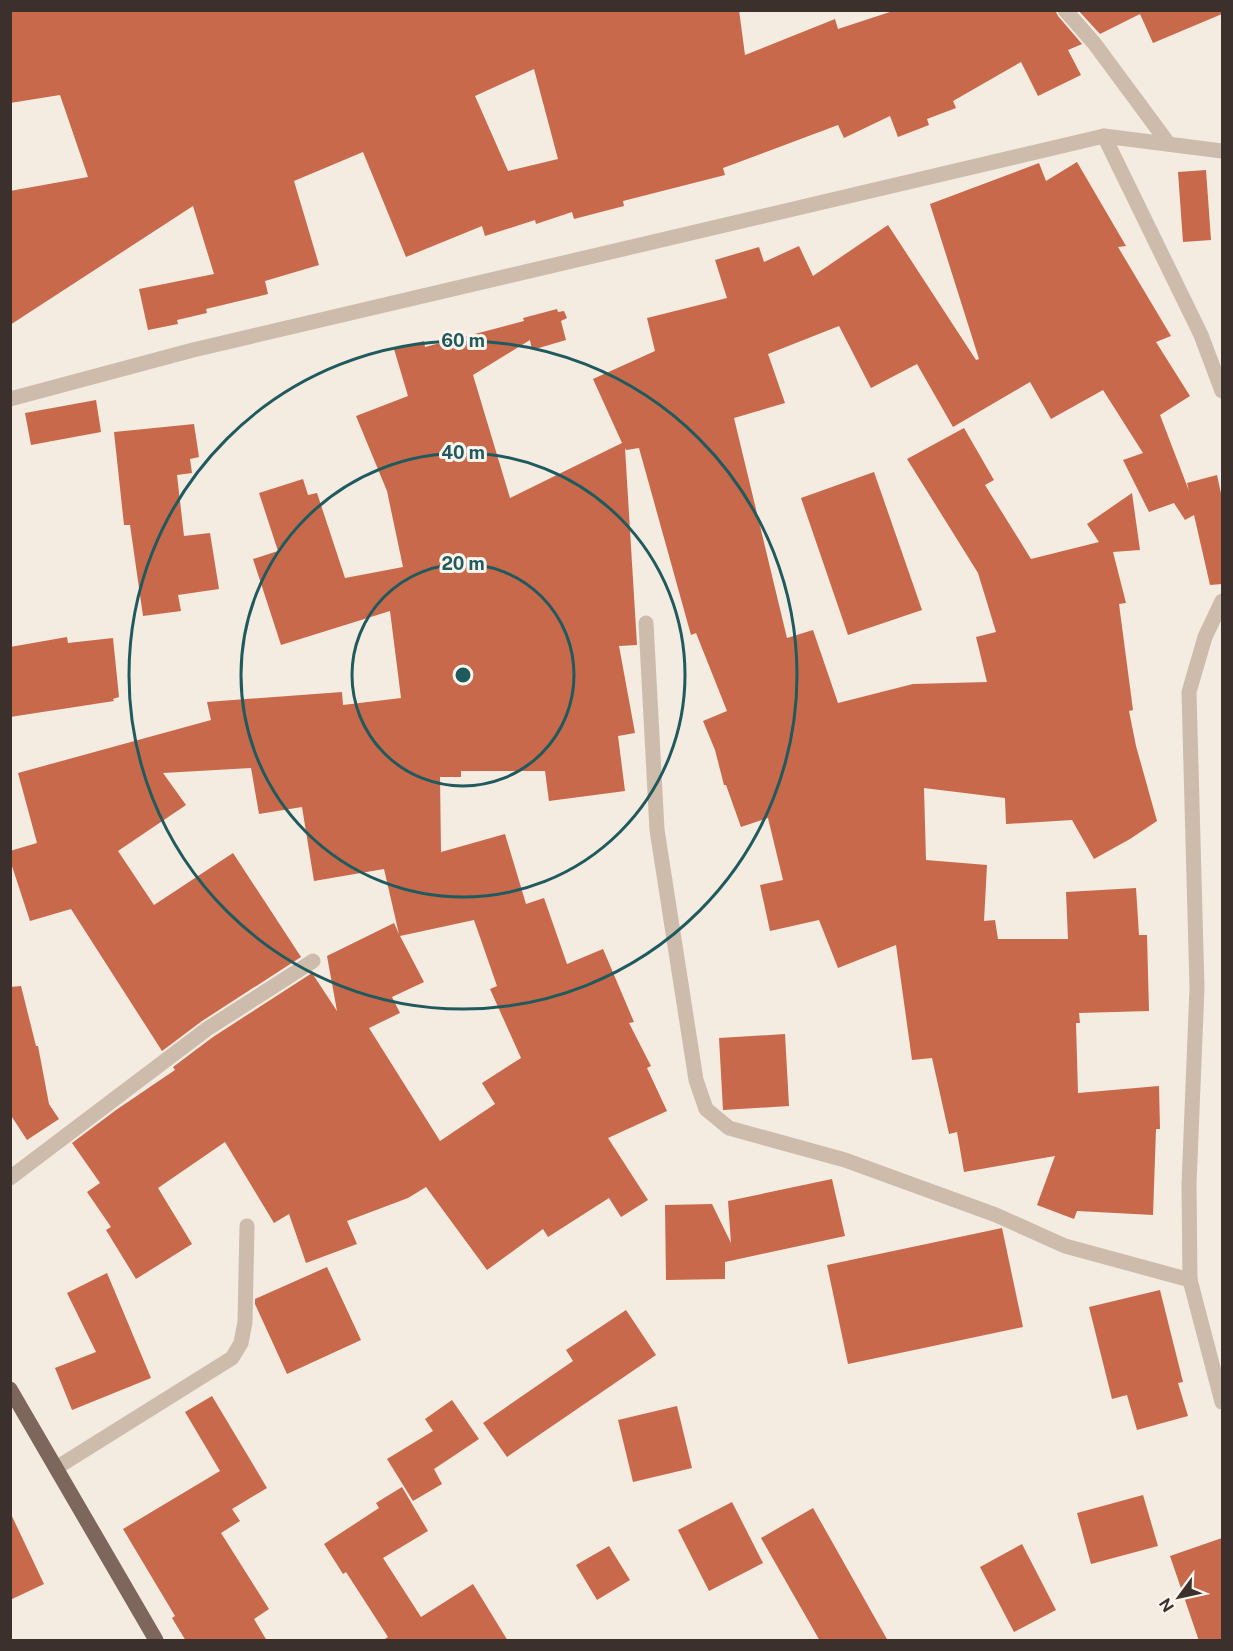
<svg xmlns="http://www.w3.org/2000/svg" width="1233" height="1651" viewBox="0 0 1233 1651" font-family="'Public Sans',sans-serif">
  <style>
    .building { fill: #c8694b; fill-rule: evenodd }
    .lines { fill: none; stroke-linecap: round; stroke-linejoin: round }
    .minor { stroke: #cdbbac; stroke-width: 15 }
    .major { stroke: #7d675c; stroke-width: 15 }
    .ring { fill: none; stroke: #1f5a5e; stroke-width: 3 }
    .centre { fill: #1f5a5e; stroke: #fbf5ee; stroke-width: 3 }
    .ring-label { font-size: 18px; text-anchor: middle; font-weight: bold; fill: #1f5a5e; stroke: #fbf5ee; stroke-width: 6; stroke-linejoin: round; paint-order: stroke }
  </style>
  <rect width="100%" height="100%" fill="#f4ebe1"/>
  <g class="building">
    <path d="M10,10H739L745,55L835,19L838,29L896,10H1055L1058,16L1082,44L1068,50L1081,75L1038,96L1021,62L953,101L956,108L927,119L929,125L898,137L890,116L844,138L838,125L723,168L725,175L623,201L624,206L574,219L572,212L536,224L535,220L485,236L482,226L406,257L363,152L294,181L319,265L265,281L268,294L206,309L207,313L177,320L178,324L148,330L139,289L214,274L193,206L10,325V191L88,177L60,95L10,103ZM534,69L558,159L508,171L475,96Z"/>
    <polygon points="1078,10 1222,10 1222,14 1153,43 1140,14 1100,34"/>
    <path d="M1077,162L1126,246L1118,247L1171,336L1156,342L1190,396L1160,415L1189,491L1187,483L1217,475L1222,498V584L1210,585L1194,515L1185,520L1174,503L1149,512L1123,460L1143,453L1103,390L1051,419L1030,382L953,427L917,364L871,388L839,326L768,354L785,403L734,418L787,638L813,630L838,703L913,684L987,682L976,637L996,632L978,573L907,459L964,428L994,480L985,485L1031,559L1099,542L1087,524L1132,493L1140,550L1113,552L1126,603L1119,604L1133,710L1129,711L1136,746L1157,821L1130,839L1094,859L1072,820L1006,824L1005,798L924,788L926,860L987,865L984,921L995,920L998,939H1068L1066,892L1136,888L1139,935H1147L1149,1011L1079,1013L1080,1023H1076L1078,1093L1159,1086L1160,1129H1156L1153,1215L1077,1211L1074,1219L1037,1205L1055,1156L964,1172L957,1132L949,1134L932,1058L912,1060L896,945L838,968L819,920L770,931L760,885L783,880L768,818L741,827L726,785H724L715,750L703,721L727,711L696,633L691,635L639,448L626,450L625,448L637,645L619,646L635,733L618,736L625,791L549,801L545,771H461V777H440L441,852L505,834L526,904L544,898L567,964L603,949L634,1022L629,1023L651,1066L647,1068L667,1111L608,1138L648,1200L621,1217L609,1198L548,1237L543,1229L487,1270L426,1187L408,1198L347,1221L357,1244L306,1263L289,1214L274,1223L225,1142L158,1188L192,1244L136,1279L106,1230L111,1227L87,1192L100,1183L72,1143L116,1110L175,1070L173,1067L213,1037L312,973L337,1011L327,956L394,923L399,934L384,869L314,881L302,807L259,814L251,768L163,773L186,805L118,851L154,905L233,853L301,957L202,1021L162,1051L71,909L30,921L10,860V851L37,843L18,773L211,720L207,702L342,692L343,705L401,698L390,611L281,645L253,559L278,551L259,493L303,479L308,495L317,493L345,578L403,567L387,491L356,416L408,396L394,349L424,341L425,347L524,321L523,318L557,309L558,312L564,311L567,318L561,321L566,340L532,350L530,340L473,375L510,498L622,443L593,379L655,351L647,318L727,298L715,260L759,247L764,262L799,246L813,276L888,225L976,360L979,359L930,204L1039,163L1046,181ZM474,920L497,986L490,989L521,1058L482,1083L495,1104L440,1141L369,1028L400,1013L392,997L424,982L400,936Z"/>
    <polygon points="1206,170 1211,240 1183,242 1178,172"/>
    <polygon points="96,400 101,432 31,445 25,413"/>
    <polygon points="194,424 199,457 190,459 192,473 177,475 184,536 210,533 219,589 178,595 181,611 143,616 130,525 124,525 114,432"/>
    <polygon points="874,472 922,610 848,635 801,498"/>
    <polygon points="67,637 68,643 113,638 119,697 113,699 114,701 10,717 10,647"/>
    <polygon points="21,986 36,1046 38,1046 49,1104 59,1119 27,1140 10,1114 10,987"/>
    <polygon points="785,1034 789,1106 723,1110 719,1038"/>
    <polygon points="832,1179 845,1236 725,1262 725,1279 666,1280 665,1205 712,1204 731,1243 728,1201"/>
    <polygon points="1002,1228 1023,1327 848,1364 827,1265"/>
    <polygon points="327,1267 361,1340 287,1374 255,1304 255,1299"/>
    <polygon points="107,1273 151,1378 72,1410 55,1368 96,1352 67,1293"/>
    <polygon points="1160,1290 1183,1382 1178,1383 1188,1416 1137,1430 1127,1395 1112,1399 1089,1307"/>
    <polygon points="626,1310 656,1355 507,1457 483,1423 573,1361 566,1350"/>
    <polygon points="212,1396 267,1488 232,1509 240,1521 221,1533 269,1609 254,1619 267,1641 186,1641 172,1618 175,1616 123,1529 220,1471 185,1412"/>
    <polygon points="452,1400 479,1439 434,1469 442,1484 413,1501 387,1459 433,1431 425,1419"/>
    <polygon points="677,1406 692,1468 633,1482 618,1420"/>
    <polygon points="402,1487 428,1531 383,1558 421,1617 473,1584 508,1641 382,1641 388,1637 346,1572 343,1574 324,1544 379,1508 376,1503"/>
    <polygon points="1143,1495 1158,1546 1091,1564 1077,1513"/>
    <polygon points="732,1502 763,1563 709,1591 678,1530"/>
    <polygon points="813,1508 888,1641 820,1641 761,1538"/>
    <polygon points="10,1512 44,1584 10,1600"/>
    <polygon points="1222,1538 1222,1641 1199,1641 1170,1556"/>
    <polygon points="1022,1544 1056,1610 1014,1632 980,1567"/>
    <polygon points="609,1546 630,1580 597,1600 576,1565"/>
  </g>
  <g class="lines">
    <g class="minor">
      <polyline points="1065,10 1094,43 1168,143"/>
      <polyline points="1104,136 1201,335 1222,391"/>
      <polyline points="10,399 193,350 1104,136 1222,151"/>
      <polyline points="1222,601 1205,637 1189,692 1197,988 1189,1184 1190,1280 1222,1402"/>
      <polyline points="646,623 657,830 696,1080 706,1109 729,1128 845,1160 996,1215 1065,1246 1190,1280"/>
      <polyline points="10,1178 207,1029 313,961"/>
      <polyline points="56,1468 232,1358 241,1343 245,1322 247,1226"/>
    </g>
    <polyline class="major" points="10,1389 156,1640"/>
  </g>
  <g class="ring">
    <circle cx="463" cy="675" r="111"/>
    <circle cx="463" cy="675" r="222"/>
    <circle cx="463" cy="675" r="334"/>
  </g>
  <circle cx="463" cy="675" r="9" class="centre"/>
  <g class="ring-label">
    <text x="463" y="347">60 m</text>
    <text x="463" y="459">40 m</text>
    <text x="463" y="570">20 m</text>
  </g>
  <rect width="1233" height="1651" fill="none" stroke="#3b302b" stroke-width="24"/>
  <g transform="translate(1179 1597) rotate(237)" stroke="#fbf5ee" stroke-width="4.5" paint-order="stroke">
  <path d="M0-4.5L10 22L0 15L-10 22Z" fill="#3b302b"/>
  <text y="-9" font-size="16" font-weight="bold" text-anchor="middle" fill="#3b302b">N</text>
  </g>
</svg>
